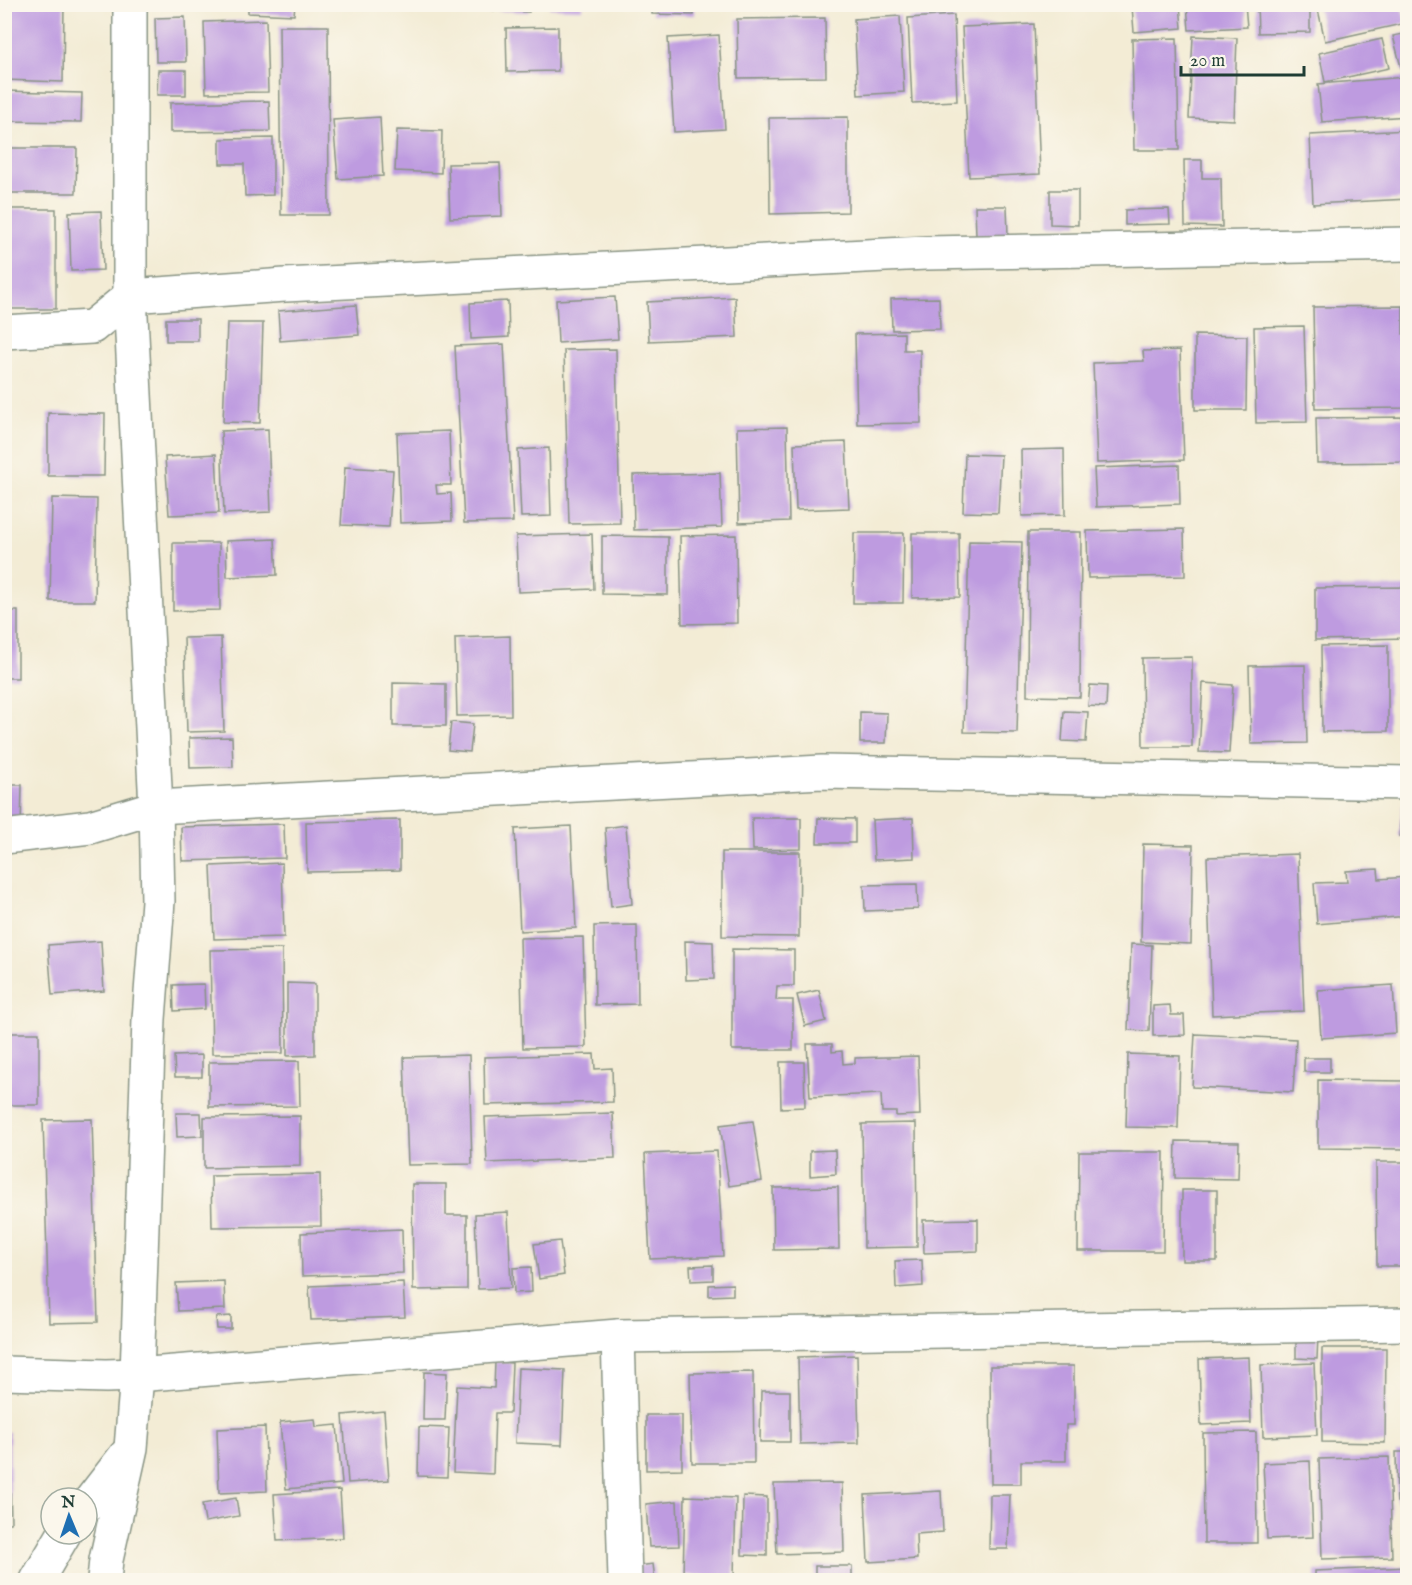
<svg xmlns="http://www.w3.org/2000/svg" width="1412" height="1585" viewBox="0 0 1412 1585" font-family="'IM FELL English',serif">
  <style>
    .building { fill: #be9be0 }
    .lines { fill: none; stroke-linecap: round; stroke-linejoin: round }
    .street-casing { stroke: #899484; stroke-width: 36 }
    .street { stroke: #fff; stroke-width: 33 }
  </style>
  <rect width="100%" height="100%" fill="#fbf7ec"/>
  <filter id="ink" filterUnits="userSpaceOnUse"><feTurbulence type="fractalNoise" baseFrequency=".0167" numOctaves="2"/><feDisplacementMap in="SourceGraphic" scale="12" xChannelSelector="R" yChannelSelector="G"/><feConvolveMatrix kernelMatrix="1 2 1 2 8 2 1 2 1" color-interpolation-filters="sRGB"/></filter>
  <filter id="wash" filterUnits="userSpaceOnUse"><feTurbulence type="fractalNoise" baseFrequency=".008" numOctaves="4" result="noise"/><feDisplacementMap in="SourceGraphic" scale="24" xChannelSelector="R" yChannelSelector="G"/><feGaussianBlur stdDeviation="1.35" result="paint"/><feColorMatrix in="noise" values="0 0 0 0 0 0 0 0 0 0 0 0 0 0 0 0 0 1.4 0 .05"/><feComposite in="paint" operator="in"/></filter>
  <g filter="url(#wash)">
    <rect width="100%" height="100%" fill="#f3ecd5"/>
    <g id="blocks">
      <g class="building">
        <polygon points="4,4 64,4 63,82 4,80"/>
        <polygon points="248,4 295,4 294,15 248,13"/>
        <polygon points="357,4 403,4 403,9 357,8"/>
        <polygon points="462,4 529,4 529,12 462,9"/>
        <polygon points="549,4 582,4 582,9 549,8"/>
        <polygon points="652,4 694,4 694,15 652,14"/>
        <polygon points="748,4 813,4 813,6 748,8"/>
        <polygon points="1144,4 1180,4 1182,28 1134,32 1132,6"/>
        <polygon points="1187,4 1245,4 1247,27 1189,30"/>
        <polygon points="1257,4 1310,4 1310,32 1258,33"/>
        <polygon points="1317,5 1401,5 1406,23 1325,41"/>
        <polygon points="954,15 957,101 912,103 908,18"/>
        <polygon points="900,16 904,92 858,95 854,19"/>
        <polygon points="185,17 186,62 156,62 155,18"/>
        <polygon points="825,18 826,77 738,78 737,19"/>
        <polygon points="266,20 268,92 206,93 204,22"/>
        <polygon points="1034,24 1040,174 969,177 962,27"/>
        <polygon points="279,26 328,26 329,215 281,215"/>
        <polygon points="558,27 558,71 507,72 506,28"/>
        <polygon points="1408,33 1408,70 1402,71 1393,36"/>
        <polygon points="719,35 725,129 674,132 668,38"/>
        <polygon points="1193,36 1237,38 1234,120 1189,118"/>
        <polygon points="1177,38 1179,150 1134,150 1132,39"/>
        <polygon points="1382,39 1389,68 1325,82 1319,53"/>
        <polygon points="158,70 186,70 186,95 157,95"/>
        <polygon points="1406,77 1408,116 1322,122 1318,84"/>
        <polygon points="4,91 82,93 81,122 4,121"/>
        <polygon points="269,101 270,131 170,132 170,103"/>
        <polygon points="380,117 383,176 338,179 333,120"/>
        <polygon points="848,117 848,212 770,214 769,118"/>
        <polygon points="397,130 442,131 441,173 395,171"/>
        <polygon points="1408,130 1408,199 1313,204 1310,135"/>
        <polygon points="273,138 273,195 245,196 244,164 220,164 220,139"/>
        <polygon points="4,148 77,148 76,193 4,193"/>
        <polygon points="1184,160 1202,160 1202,178 1221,178 1222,227 1185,226"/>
        <polygon points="500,163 502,216 450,218 448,164"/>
        <polygon points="1050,190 1078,190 1078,225 1050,224"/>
        <polygon points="975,206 1007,206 1008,236 976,236"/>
        <rect x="4" y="209" width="52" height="100"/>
        <polygon points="1169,209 1170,224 1125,225 1125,210"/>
        <polygon points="101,211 103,270 71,271 69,212"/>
        <polygon points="615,297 618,339 558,343 556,300"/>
        <polygon points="735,297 737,337 649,341 647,302"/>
        <polygon points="939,298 940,329 892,330 891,299"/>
        <polygon points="508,301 509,337 471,339 470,303"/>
        <polygon points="356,305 359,335 280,341 278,311"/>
        <polygon points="1403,306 1403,334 1408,334 1408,408 1315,409 1313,307"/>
        <rect x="166" y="319" width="32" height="22"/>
        <polygon points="227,323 263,323 260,423 223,422"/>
        <polygon points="1304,326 1307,422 1256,423 1254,327"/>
        <polygon points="904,333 904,350 920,350 921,423 857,424 855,334"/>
        <polygon points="1195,335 1247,336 1246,410 1195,410"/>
        <polygon points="504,344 513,522 464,523 455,346"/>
        <polygon points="616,349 620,523 569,524 564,350"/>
        <polygon points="1180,350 1184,460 1097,463 1093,363 1144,361 1143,351"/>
        <polygon points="48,413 105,414 104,476 48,476"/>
        <polygon points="1408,417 1408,462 1317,463 1316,418"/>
        <polygon points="787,427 789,521 739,523 737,428"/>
        <polygon points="268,429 271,512 224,514 221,431"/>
        <polygon points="449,431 451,485 436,485 437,494 451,493 452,521 400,523 397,433"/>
        <polygon points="846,442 849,508 796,510 794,444"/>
        <polygon points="549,448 551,516 521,517 518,450"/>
        <polygon points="1064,449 1065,515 1022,516 1021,450"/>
        <polygon points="216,454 219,513 169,515 165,457"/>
        <polygon points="965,454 1001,455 998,513 963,512"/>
        <polygon points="1179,465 1180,504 1096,507 1094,468"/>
        <polygon points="345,467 393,470 389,527 341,525"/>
        <polygon points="720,473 722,527 634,530 633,475"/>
        <polygon points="52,498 97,499 95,601 50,601"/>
        <polygon points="1184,529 1185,576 1088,578 1087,531"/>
        <polygon points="1028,532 1081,532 1080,697 1027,696"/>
        <polygon points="854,533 904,533 903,603 853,603"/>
        <polygon points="912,533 959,533 960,597 912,598"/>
        <polygon points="592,534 594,589 518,592 516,536"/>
        <polygon points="736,535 737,623 682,624 680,536"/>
        <polygon points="602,536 668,537 668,595 602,594"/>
        <polygon points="275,539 277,575 227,577 226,541"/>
        <polygon points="969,541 1022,542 1017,733 964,732"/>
        <polygon points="173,543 219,543 220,610 173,611"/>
        <polygon points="1408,587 1408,638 1315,640 1315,588"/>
        <rect x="4" y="611" width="14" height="67"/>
        <polygon points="510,636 511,715 457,716 455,638"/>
        <polygon points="221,637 224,731 187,732 184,638"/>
        <polygon points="1388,645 1388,731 1322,732 1321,646"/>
        <polygon points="1192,657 1192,747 1143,747 1142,658"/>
        <polygon points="1305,665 1307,743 1251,744 1249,666"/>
        <polygon points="393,683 446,684 446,726 393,726"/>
        <polygon points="1203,683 1233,685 1229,753 1199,752"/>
        <polygon points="1090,685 1107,686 1106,707 1088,706"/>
        <polygon points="1064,711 1088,712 1086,742 1062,741"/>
        <polygon points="860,712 887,713 886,743 860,743"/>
        <polygon points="451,722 473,724 470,752 448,750"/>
        <polygon points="232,737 233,767 190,768 189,738"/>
        <polygon points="4,785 22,785 21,828 4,828"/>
        <polygon points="1402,806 1408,806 1408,837 1399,836"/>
        <polygon points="752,818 801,818 801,849 753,850"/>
        <polygon points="818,818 855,819 855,843 817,843"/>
        <polygon points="913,818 914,858 874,860 872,820"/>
        <polygon points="400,820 400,870 307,872 306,822"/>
        <polygon points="284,824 285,858 182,861 181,827"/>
        <polygon points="626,825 632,904 611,907 605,828"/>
        <polygon points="571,826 576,928 520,931 515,829"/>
        <polygon points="1143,844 1193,845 1191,944 1141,942"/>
        <polygon points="722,852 800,852 799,937 722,936"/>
        <polygon points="1298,854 1304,1011 1212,1015 1207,857"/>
        <polygon points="282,863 284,937 214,939 211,866"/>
        <polygon points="1378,869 1379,879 1408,877 1408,916 1317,924 1314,883 1347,882 1346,871"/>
        <polygon points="917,884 918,909 865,911 864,885"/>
        <polygon points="637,925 638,1004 595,1005 594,926"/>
        <polygon points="583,937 586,1047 523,1048 520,938"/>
        <polygon points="101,941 104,991 52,995 48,945"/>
        <polygon points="685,941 713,942 714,979 686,980"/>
        <polygon points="1131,944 1152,945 1149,1031 1128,1030"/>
        <polygon points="282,949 283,1053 212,1054 210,950"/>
        <polygon points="732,949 794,950 794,986 777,986 776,1000 793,1000 793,1050 732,1050"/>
        <polygon points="287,983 315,984 315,1055 287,1056"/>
        <polygon points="204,984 205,1009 174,1011 173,985"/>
        <polygon points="1393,985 1396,1033 1321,1038 1318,990"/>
        <polygon points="819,990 826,1021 805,1026 797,995"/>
        <polygon points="1170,1005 1171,1015 1184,1015 1185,1035 1153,1036 1153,1006"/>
        <rect x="4" y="1033" width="35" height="72"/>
        <polygon points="1195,1034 1296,1039 1293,1092 1192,1087"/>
        <polygon points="807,1044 832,1044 832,1052 842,1051 843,1064 855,1063 855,1058 918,1056 920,1115 896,1116 896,1112 882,1112 881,1094 810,1097"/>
        <polygon points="594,1054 595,1069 612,1068 613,1102 485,1105 484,1057"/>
        <polygon points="1128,1054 1180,1056 1178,1128 1126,1127"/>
        <polygon points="202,1055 202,1077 175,1077 174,1056"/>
        <polygon points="469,1055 472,1164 408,1165 404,1057"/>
        <rect x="1304" y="1058" width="26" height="14"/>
        <polygon points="299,1061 300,1106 209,1107 209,1062"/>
        <polygon points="780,1062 804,1062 805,1107 781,1108"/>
        <polygon points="1318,1080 1406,1081 1405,1149 1318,1148"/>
        <polygon points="176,1113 201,1113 202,1136 177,1137"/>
        <polygon points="613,1113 615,1158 487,1163 485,1117"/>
        <polygon points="300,1116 300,1166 204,1168 204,1117"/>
        <polygon points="92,1119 98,1322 49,1323 43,1120"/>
        <polygon points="753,1121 762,1181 729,1186 720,1125"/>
        <polygon points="916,1123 917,1247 864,1248 862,1124"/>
        <polygon points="1176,1141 1239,1142 1238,1179 1175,1178"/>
        <polygon points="835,1150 836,1174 810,1176 810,1151"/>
        <polygon points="717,1151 723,1256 650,1259 645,1154"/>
        <polygon points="1079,1152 1164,1152 1163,1251 1078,1251"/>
        <polygon points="1376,1162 1408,1162 1408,1266 1377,1266"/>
        <polygon points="320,1174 321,1226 212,1227 211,1176"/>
        <polygon points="412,1184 446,1184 446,1215 467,1215 467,1289 413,1290"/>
        <polygon points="838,1187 839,1249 774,1250 773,1188"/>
        <rect x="1182" y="1190" width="35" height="71"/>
        <polygon points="508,1212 511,1288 478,1289 475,1214"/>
        <polygon points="978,1219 978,1251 924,1253 923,1220"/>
        <polygon points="402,1229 403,1273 302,1276 301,1233"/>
        <polygon points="560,1241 564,1275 539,1279 534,1244"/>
        <polygon points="922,1260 923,1286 896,1288 895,1261"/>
        <polygon points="713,1265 713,1280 691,1281 690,1266"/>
        <polygon points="531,1267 532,1292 514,1293 513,1268"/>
        <polygon points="224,1281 225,1309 178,1311 176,1283"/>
        <polygon points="403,1282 405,1317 311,1320 309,1286"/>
        <polygon points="733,1284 733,1295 709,1296 709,1285"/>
        <polygon points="231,1316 231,1329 217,1329 216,1317"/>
        <polygon points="1296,1335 1318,1336 1317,1359 1296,1358"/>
        <polygon points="1322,1348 1386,1348 1385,1443 1322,1442"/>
        <polygon points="857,1355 859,1443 800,1444 798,1357"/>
        <polygon points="1249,1357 1251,1423 1201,1425 1199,1359"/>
        <polygon points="495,1362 512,1363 510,1413 495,1413 493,1474 453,1472 457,1386 494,1388"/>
        <polygon points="1314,1363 1317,1435 1263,1437 1261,1365"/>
        <polygon points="990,1366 1074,1366 1074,1425 1066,1425 1066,1461 1021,1461 1021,1484 991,1484"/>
        <polygon points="518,1368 565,1370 562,1445 515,1443"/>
        <polygon points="424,1372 447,1373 445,1420 423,1420"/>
        <polygon points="753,1372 754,1463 692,1463 690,1373"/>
        <polygon points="761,1391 790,1391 790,1442 760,1442"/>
        <polygon points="384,1411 389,1480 348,1483 343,1415"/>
        <polygon points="646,1415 682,1415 682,1469 646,1470"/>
        <polygon points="315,1419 316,1427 337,1425 342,1484 286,1489 280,1422"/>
        <polygon points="265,1427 267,1491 219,1493 217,1429"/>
        <polygon points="419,1427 449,1428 447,1477 418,1476"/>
        <polygon points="4,1432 9,1432 11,1523 4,1523"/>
        <polygon points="1256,1432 1257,1543 1204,1543 1203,1433"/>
        <polygon points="1396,1452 1408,1452 1408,1502 1397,1502"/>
        <polygon points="1389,1457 1392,1557 1322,1559 1319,1459"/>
        <polygon points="1310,1461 1313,1537 1267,1539 1263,1463"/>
        <polygon points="842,1483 844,1552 777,1554 774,1484"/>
        <polygon points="340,1490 343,1538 277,1541 274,1494"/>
        <polygon points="941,1491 943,1532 916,1534 917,1559 868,1562 865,1495"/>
        <polygon points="990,1495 1010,1495 1008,1549 989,1549"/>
        <polygon points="685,1496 736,1498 734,1577 683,1575"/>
        <polygon points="743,1496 767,1497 767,1556 742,1555"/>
        <polygon points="236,1498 239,1516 205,1522 202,1504"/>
        <polygon points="677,1501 679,1546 649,1547 646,1504"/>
        <polygon points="1404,1510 1408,1510 1408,1539 1406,1539"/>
        <polygon points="653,1564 655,1580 639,1580 638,1566"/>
        <rect x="815" y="1566" width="37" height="14"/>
        <polygon points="1408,1567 1408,1580 1315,1580 1315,1571"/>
        <polygon points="1071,1576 1071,1580 1001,1580 1001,1578"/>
      </g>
    </g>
  </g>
  <g filter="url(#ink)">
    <use href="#blocks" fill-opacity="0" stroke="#899484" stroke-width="1.5"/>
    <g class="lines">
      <g class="street-casing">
        <g id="street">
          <polyline points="4,332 92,327 130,296 285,285 926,253 1408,244"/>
          <polyline points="4,837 90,827 156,807 822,772 1408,783"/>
          <polyline points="618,1336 625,1580"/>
          <polyline points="4,1373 106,1376 137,1375 618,1336 1408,1324"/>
          <polyline points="87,1505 125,1456"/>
          <polyline points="37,1580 64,1534"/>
          <polyline points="104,1580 106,1560 131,1448 137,1375 149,1019 158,901 156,807 130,296 130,4"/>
        </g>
      </g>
      <use href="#street" class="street"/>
    </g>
  </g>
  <rect width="1412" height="1585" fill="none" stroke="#fbf7ec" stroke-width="24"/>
  <g transform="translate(69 1516) rotate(358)"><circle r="28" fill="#fbf7ec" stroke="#a3ada2" stroke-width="1.5"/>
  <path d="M0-4.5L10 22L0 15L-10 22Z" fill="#1f6fb2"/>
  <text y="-9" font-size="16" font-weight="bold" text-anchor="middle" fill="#1f3d34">N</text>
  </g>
  <path d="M1181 66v9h123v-9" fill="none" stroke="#1f3d34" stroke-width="3"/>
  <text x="1190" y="66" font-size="18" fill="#1f3d34" stroke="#fbf7ec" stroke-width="4.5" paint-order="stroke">20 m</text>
</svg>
